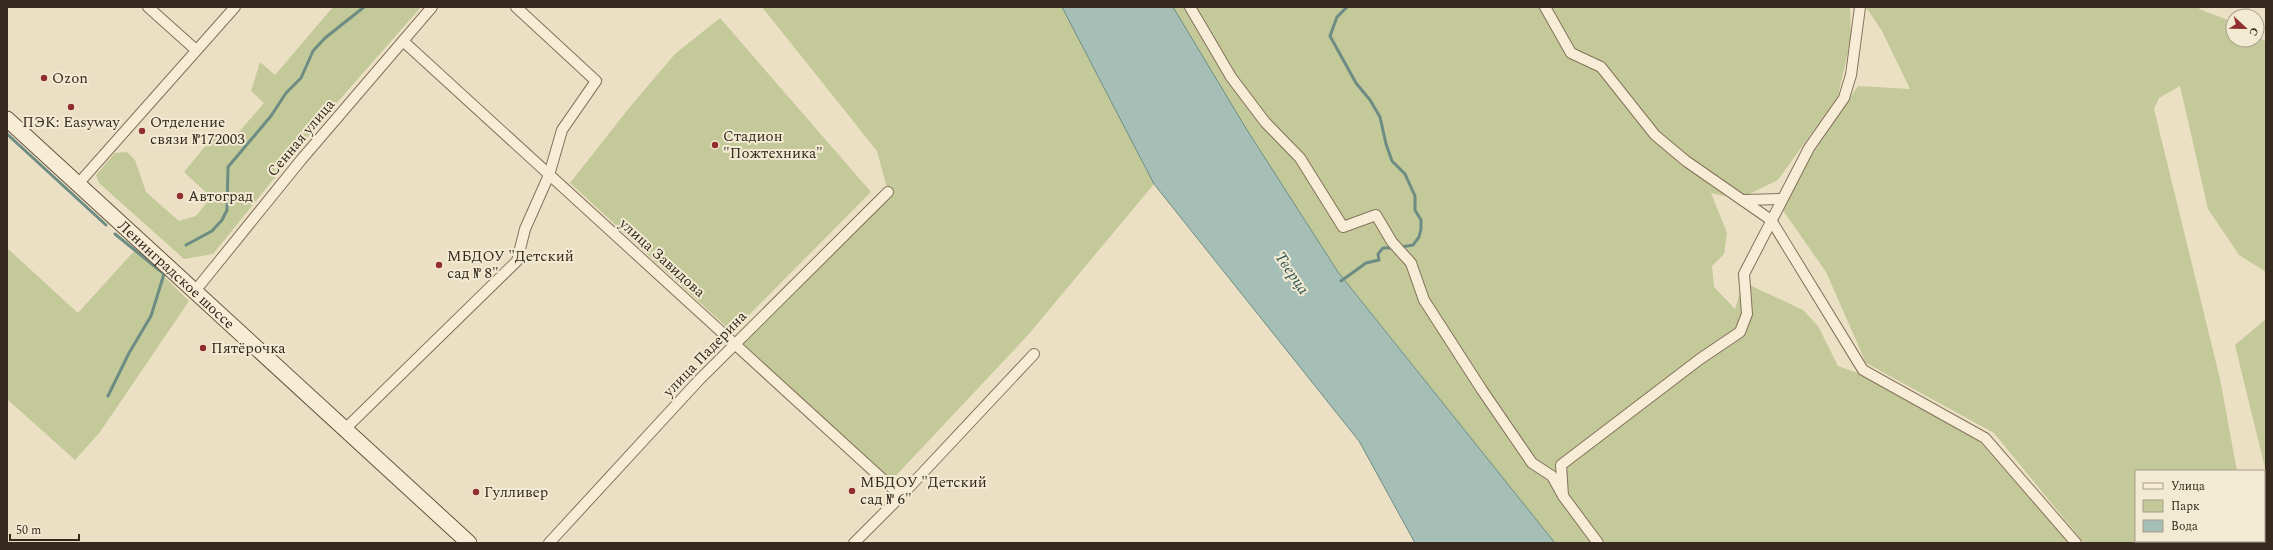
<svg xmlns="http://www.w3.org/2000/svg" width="2273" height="550" viewBox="0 0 2273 550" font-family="Spectral,serif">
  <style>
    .green { fill: #c3c998 }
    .water { fill: #a5bfb7; stroke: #6d8c84 }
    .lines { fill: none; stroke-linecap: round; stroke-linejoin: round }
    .stream { stroke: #6d8c84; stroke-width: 3 }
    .street-casing { stroke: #85715b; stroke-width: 12 }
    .secondary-casing { stroke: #67533e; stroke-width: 17 }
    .street { stroke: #f7edd6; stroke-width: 10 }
    .secondary { stroke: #f7edd6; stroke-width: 15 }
    .poi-dot { fill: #912e2f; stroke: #f3ead3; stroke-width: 1.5 }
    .labels { text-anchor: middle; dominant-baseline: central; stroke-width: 4; stroke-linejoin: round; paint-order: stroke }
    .poi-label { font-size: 15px; fill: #362a1e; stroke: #f3ead3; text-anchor: start }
    .street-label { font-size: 15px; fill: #362a1e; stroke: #f3ead3 }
    .water-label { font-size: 16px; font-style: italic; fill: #2e5552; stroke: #f3ead3 }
  </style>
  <rect width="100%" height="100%" fill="#ebe0c4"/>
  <g class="green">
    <polygon points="333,7 421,7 327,114 319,115 314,121 315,128 213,254 184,259 99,183 96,175 115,153 127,152 135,160 146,192 179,221 196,216 211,197 184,172 216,133 232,140 264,103 251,91 260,62 275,75"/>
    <polygon points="762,7 1062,7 1154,184 1028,335 888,484 734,344 888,192 877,151"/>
    <polygon points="1173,7 1850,7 1851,38 1838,96 1778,180 1739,199 1711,193 1727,233 1724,254 1712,266 1714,287 1735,309 1743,282 1803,310 1818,326 1838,366 1863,375 1979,441 2069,543 1555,543 1338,272 1247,130"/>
    <polygon points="1866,7 2200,7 2199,9 2233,22 2233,40 2257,40 2257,35 2266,42 2266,272 2239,255 2208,209 2180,86 2159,98 2154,109 2220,379 2237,471 2136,471 2136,541 2250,541 2250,543 2084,543 1994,433 1866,363 1826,272 1780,206 1790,188 1858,86 1910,89 1882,31"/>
    <polygon points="720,18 871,192 732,332 570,183 629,108 675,54"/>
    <polygon points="7,248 78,313 136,249 189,301 100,432 75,460 7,399"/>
    <polygon points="2266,319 2266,472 2235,345"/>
  </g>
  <polygon class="water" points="1062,7 1173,7 1247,130 1338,272 1555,543 1415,543 1359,441 1154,184"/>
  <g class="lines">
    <g class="stream">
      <polyline points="1347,7 1337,17 1330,36 1356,83 1370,100 1380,117 1386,144 1392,161 1405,174 1415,196 1415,210 1421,220 1421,229 1419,237 1413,245 1401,247"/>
      <polyline points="7,134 106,225"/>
      <polyline points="186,245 212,231 222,220 227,210 228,167 271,116 286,93 301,78 313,51 325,38 364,7"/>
      <polyline points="1341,281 1366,263 1379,260 1378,254 1383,248 1395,248"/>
      <polyline points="108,396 129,353 151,316 164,274 115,234"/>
    </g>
    <g class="street-casing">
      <g id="street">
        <polyline points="148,7 196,50"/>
        <polyline points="1190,7 1231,77 1265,122 1300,158 1343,227 1376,215 1392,242 1411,263 1424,300 1482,390 1532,463 1552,476 1562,494"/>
        <polyline points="1545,7 1571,53 1601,67 1655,135 1686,161 1771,220 1863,370 1985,438 2076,543"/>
        <polyline points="403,41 901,496"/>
        <polyline points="78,184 235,7"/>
        <polyline points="1745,200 1781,199"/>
        <polyline points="195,291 301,160 432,7"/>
        <polyline points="345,429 517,261 525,229 549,175 562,130 596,81 516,7"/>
        <polyline points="549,543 699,380 888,192"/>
        <polyline points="854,543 901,496 1034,354"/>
        <polyline points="1598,543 1563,496 1561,465 1700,359 1740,332 1747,314 1744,274 1809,148 1844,98 1851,75 1860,7"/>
      </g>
    </g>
    <g class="secondary-casing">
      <g id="secondary">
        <path id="s1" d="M7,119L469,543"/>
      </g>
    </g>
    <use href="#street" class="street"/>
    <use href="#secondary" class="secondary"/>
  </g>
  <g class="poi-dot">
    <circle cx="44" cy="78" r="4"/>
    <circle cx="71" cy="107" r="4"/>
    <circle cx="142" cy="131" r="4"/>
    <circle cx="715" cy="145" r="4"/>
    <circle cx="180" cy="196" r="4"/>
    <circle cx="439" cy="265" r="4"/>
    <circle cx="203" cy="348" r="4"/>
    <circle cx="852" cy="491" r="4"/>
    <circle cx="476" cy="492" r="4"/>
  </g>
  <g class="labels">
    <g class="poi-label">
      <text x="52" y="78">Ozon</text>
      <text x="71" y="122" text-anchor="middle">ПЭК: Easyway</text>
      <text x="150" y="122">Отделение<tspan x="150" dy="17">связи №172003</tspan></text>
      <text x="723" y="136">Стадион<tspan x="723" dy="17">"Пожтехника"</tspan></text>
      <text x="188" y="196">Автоград</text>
      <text x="447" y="256">МБДОУ "Детский<tspan x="447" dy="17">сад № 8"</tspan></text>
      <text x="211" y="348">Пятёрочка</text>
      <text x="860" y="482">МБДОУ "Детский<tspan x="860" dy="17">сад № 6"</tspan></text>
      <text x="484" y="492">Гулливер</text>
    </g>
    <g class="street-label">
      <text transform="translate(301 138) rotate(-50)">Сенная улица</text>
      <text transform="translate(662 258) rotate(42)">улица Завидова</text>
      <text stroke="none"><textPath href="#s1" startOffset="230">Ленинградское шоссе</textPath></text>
      <text transform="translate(705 354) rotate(-46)">улица Падерина</text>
    </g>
    <g class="water-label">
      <text transform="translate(1292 273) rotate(56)">Тверца</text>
    </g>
  </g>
  <rect width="2273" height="550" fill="none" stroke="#362a1e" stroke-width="16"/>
  <rect x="2135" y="470" width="130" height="72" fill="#f3ead3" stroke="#a79d8b"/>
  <rect x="2143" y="483" width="20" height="6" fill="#f7edd6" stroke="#a79d8b"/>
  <text x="2171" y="490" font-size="12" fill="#362a1e">Улица</text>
  <rect x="2143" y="500" width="20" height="12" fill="#c3c998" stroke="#a79d8b"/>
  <text x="2171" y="510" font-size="12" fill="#362a1e">Парк</text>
  <rect x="2143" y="520" width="20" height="12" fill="#a5bfb7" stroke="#a79d8b"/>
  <text x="2171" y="530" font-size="12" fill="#362a1e">Вода</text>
  <g transform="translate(2245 28) rotate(112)"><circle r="19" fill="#f3ead3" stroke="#a79d8b"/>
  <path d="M0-3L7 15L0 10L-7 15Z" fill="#912e2f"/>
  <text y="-6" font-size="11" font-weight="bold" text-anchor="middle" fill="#362a1e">С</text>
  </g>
  <path d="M10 534v6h69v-6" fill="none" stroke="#362a1e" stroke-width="2"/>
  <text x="16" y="534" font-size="12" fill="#362a1e" stroke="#f3ead3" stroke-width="3" paint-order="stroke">50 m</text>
</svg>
